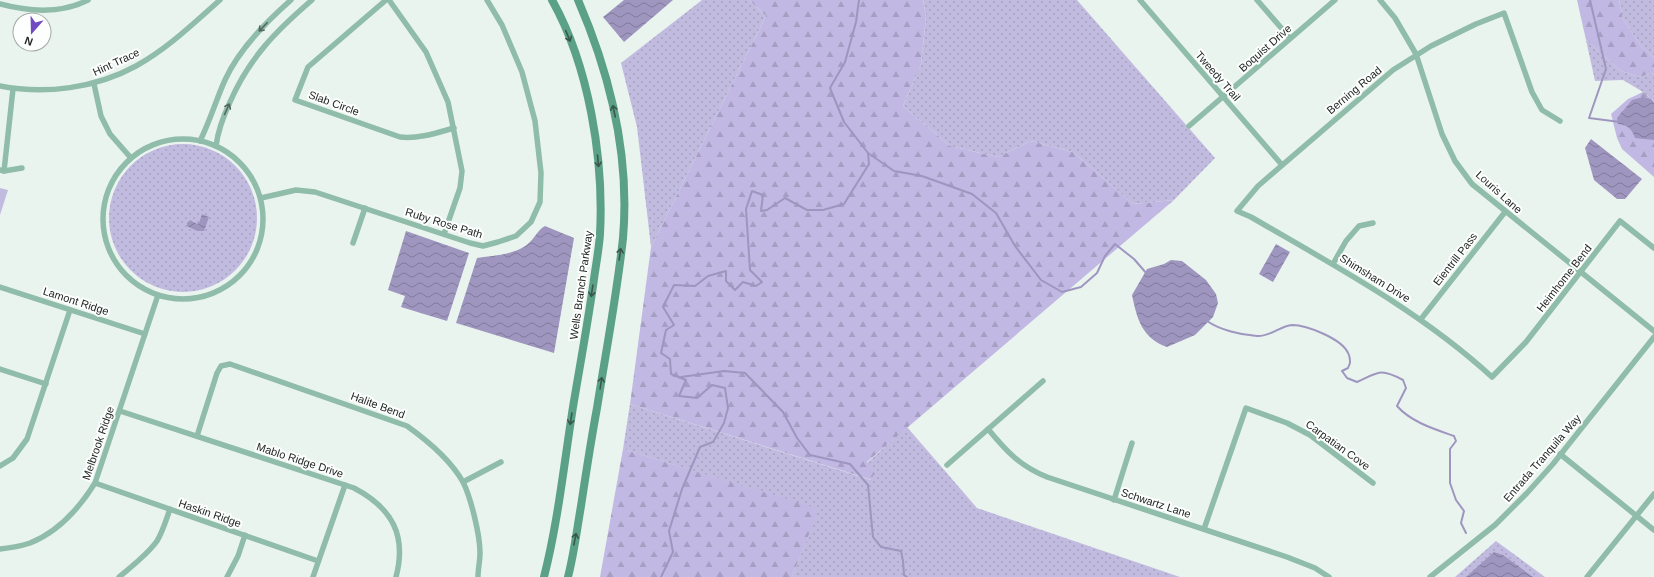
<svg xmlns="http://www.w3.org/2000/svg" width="1654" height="577" viewBox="0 0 1654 577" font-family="Helvetica,sans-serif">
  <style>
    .green { fill: url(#green-dots) }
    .forest { fill: url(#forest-firs) }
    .pitch { fill: #c2bbe0 }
    .water { fill: url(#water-waves) }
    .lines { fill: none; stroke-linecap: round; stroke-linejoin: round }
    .stream { stroke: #9e96bf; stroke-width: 2 }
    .street { stroke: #90bcaa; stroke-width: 5.5 }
    .secondary { stroke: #5ba188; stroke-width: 8 }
    .oneway { stroke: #546a60 }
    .oneway2 { stroke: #39574c }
    .labels { text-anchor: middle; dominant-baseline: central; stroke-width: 4; stroke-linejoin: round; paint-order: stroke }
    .street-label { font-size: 11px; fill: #222624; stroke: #fdfffe }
  </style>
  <defs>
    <pattern id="green-dots" width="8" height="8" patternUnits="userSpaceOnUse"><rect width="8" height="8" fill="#c2bbe0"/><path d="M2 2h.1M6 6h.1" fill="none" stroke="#a6a1c0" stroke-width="1.8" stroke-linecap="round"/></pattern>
    <pattern id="forest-firs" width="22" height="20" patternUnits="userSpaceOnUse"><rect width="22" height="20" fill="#c1b9e3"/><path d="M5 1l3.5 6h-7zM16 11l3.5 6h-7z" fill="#a69fc3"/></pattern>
    <pattern id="water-waves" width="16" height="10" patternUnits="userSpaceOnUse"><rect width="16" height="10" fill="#9e96bf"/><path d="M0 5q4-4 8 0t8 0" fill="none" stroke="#807a9b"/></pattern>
  </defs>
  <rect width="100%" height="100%" fill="#eaf4ef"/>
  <g class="green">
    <polygon points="702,0 749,0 766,16 651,247 637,127 621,63"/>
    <polygon points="923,0 1077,0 1215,158 1174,200 1133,204 1073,152 1031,141 998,157 950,146 903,106 921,64 926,17"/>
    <polygon points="1619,0 1654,0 1654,58 1640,45 1623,19"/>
    <polygon points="1586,40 1621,71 1639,77 1654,73 1654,101 1643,92 1623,80 1595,81"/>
    <circle cx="183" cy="218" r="74"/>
    <polygon points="630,404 871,480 867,463 907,427 977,508 1180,577 792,577 818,510 623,449"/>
    <polygon points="1496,541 1545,577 1455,577"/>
  </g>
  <g class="forest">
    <polygon points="749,0 923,0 926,17 921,64 903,106 950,146 998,157 1031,141 1073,152 1133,204 1174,200 867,462 874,472 872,480 630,404 651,247 766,16"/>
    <polygon points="1577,0 1619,0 1623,19 1640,45 1654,58 1654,73 1639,77 1621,71 1586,40"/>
    <polygon points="1643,92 1654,101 1654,177 1622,149 1617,138 1611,114 1628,99"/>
    <polygon points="623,449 819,509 792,577 600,577"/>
  </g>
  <polygon class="pitch" points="0,188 8,190 0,215"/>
  <g class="water">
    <polygon points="624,0 673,0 624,42 603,17"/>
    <path d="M1643,97L1651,99L1654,103V140L1635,138C1632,129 1628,125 1618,124L1617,118L1632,100Z"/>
    <polygon points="1591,139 1642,179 1625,199 1617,199 1594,180 1585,148"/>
    <polygon points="202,214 209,217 204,231 197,231 187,226 187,223 190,220 197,224 199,223"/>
    <path d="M545,226L574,238L554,353L456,323L477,258C495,255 517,255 530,242C536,236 538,230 545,226Z"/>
    <polygon points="406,231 469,253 447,321 401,307 405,296 388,290"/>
    <polygon points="1276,244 1290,252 1273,282 1259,274"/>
    <path d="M1171,260L1182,261L1206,280L1216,294L1218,303L1213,317L1195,335L1167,347C1142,338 1137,319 1132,295L1147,269L1164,264Z"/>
    <polygon points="1494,552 1503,555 1533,577 1466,577"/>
  </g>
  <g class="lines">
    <g class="stream">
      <polyline points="1590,0 1606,69 1589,118 1620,122"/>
      <polyline points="868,153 894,171 922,176 972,194 996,213 1015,246 1041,280 1062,292 1081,287 1097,273 1105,256 1115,244 1134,259 1147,274"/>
      <path d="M1207,321C1220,330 1241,335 1257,336C1270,337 1280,326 1292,325C1307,325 1342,339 1348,353C1350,356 1350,360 1350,363L1348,368L1342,371L1347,378L1357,382C1379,372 1380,368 1403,380L1406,388L1397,406C1411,422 1434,429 1454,436L1456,441L1450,449V483L1456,500L1464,511L1461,523L1466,533"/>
      <polyline points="681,377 724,371 745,373 783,412 797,438 810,455 850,464 868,485 873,537 881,547 901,551 903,561 904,575 907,577"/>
      <polyline points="661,577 673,552 669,531 682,489 700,447 713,442 724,423 728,408 725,388 712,385 697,398 679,396 686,380 671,374 670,359 661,353 666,330 674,325 663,307 674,285 695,286 708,276 726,271 726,281 735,290 743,282 756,286 762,282 750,270 746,209 752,191 763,195 761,211 767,210 785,198 807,210 823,210 844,204 869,164 868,153 844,122 830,88 845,62 856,22 859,0"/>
    </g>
    <g class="street">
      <path d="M386,0L308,67L295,100L400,137C419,139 436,133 454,128"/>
      <polyline points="389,0 426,52 448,102 462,171 460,188 444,234"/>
      <polyline points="1140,0 1282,165"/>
      <polyline points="1257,0 1290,38"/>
      <polyline points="1380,0 1395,18 1416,54 1442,134 1455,161 1472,184 1654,331"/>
      <path d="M0,4C30,12 61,14 88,0"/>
      <polyline points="94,84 101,116 110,134 131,158"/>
      <path d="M0,86C45,95 96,88 136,66C167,49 194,23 220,0"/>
      <path d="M1560,121L1542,110L1532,92L1504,13L1476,24L1431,46L1393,70L1258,186L1237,211L1251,217C1335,266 1420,311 1492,377L1526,342L1620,221L1654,248"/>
      <polyline points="1189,126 1335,0"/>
      <circle cx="183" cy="219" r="80"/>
      <path d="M200,141C210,121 216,100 225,80C239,49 266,22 291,0"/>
      <path d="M216,146C218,130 223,117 230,102C249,58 276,31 312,0"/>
      <polyline points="0,170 4,171 22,168"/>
      <polyline points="4,171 13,89"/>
      <polyline points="261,198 296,190 315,192 470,243 483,246 498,242 516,236 531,222 540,202 541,173 535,121 522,72 502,25 487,0"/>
      <polyline points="353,243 365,208"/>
      <polyline points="1333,264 1346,241 1359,226 1373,223"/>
      <polyline points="0,287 145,334"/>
      <polyline points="1421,319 1505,212"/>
      <polyline points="0,369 46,384"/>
      <path d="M120,411L354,488C392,508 407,535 396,577"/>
      <path d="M988,429C1007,452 1020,466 1047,477L1287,557L1315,568L1329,577"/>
      <path d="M197,436L217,373L221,366L230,364L407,426C428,441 450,459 463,482C471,498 480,535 480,553C480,561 478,569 478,577"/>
      <polyline points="1560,454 1654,530"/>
      <polyline points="947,465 1043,381"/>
      <polyline points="0,466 13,458 27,439 70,310"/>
      <polyline points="463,482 501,462"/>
      <polyline points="95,483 318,561"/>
      <polyline points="1114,500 1132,443"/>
      <polyline points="1204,529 1246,408 1287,423 1310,435 1373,483"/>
      <path d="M0,549C10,548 21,546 30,543C58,532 80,507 95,483L158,295"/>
      <path d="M119,577C132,566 147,555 157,541C163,531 166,520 170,509"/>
      <polyline points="227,577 238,556 245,535"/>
      <polyline points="313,577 345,485"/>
      <polyline points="1430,577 1495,525 1527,493 1553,464 1654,337"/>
      <polyline points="1587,577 1654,494"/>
    </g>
    <g class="secondary">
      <path d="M544,577C558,522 564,464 573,407C580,365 588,322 594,279C596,264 599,249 600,234C604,159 589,66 552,0"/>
      <path d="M568,577C574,554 577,529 581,506C586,473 591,440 597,408C606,351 617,294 623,238C630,156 610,74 578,0"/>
    </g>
  </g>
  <defs><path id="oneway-shaft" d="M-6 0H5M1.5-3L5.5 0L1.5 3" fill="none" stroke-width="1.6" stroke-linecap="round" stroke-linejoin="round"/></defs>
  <g class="oneway">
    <use href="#oneway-shaft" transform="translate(263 27) rotate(134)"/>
    <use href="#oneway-shaft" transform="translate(227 109) rotate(-66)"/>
  </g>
  <g class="oneway2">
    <use href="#oneway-shaft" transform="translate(568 36) rotate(67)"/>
    <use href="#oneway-shaft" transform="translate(614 111) rotate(-102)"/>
    <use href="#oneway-shaft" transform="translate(598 161) rotate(85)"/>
    <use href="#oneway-shaft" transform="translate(620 254) rotate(-82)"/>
    <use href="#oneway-shaft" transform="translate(592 291) rotate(98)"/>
    <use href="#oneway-shaft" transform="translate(601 383) rotate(-81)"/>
    <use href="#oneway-shaft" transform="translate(571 419) rotate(99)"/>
    <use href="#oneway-shaft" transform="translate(575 539) rotate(-79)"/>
  </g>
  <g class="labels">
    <g class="street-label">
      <text transform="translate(1265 48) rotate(-41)">Boquist Drive</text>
      <text transform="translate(116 62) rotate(-25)">Hint Trace</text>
      <text transform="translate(1218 76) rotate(49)">Tweedy Trail</text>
      <text transform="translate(1354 90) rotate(-40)">Berning Road</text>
      <text transform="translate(334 103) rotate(20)">Slab Circle</text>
      <text transform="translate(1499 192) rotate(42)">Louris Lane</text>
      <text transform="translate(444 223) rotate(17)">Ruby Rose Path</text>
      <text transform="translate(1455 259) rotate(-52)">Eientrill Pass</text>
      <text transform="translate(1375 278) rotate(32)">Shimsham Drive</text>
      <text transform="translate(1564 278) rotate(-52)">Heimhome Bend</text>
      <text transform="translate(581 285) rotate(-82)">Wells Branch Parkway</text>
      <text transform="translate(76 301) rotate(18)">Lamont Ridge</text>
      <text transform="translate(378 405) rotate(20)">Halite Bend</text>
      <text transform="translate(98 443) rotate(-71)">Melbrook Ridge</text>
      <text transform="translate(1338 445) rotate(36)">Carpatian Cove</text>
      <text transform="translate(1542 458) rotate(-49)">Entrada Tranquila Way</text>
      <text transform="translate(300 460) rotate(18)">Mablo Ridge Drive</text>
      <text transform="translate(1156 503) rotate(18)">Schwartz Lane</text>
      <text transform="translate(210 513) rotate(19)">Haskin Ridge</text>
    </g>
  </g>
  <g transform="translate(32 32) rotate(200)"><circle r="19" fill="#fdfffe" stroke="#a5a8a7"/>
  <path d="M0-3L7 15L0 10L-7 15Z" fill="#714ac3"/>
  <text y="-6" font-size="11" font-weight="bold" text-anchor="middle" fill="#222624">N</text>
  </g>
</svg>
